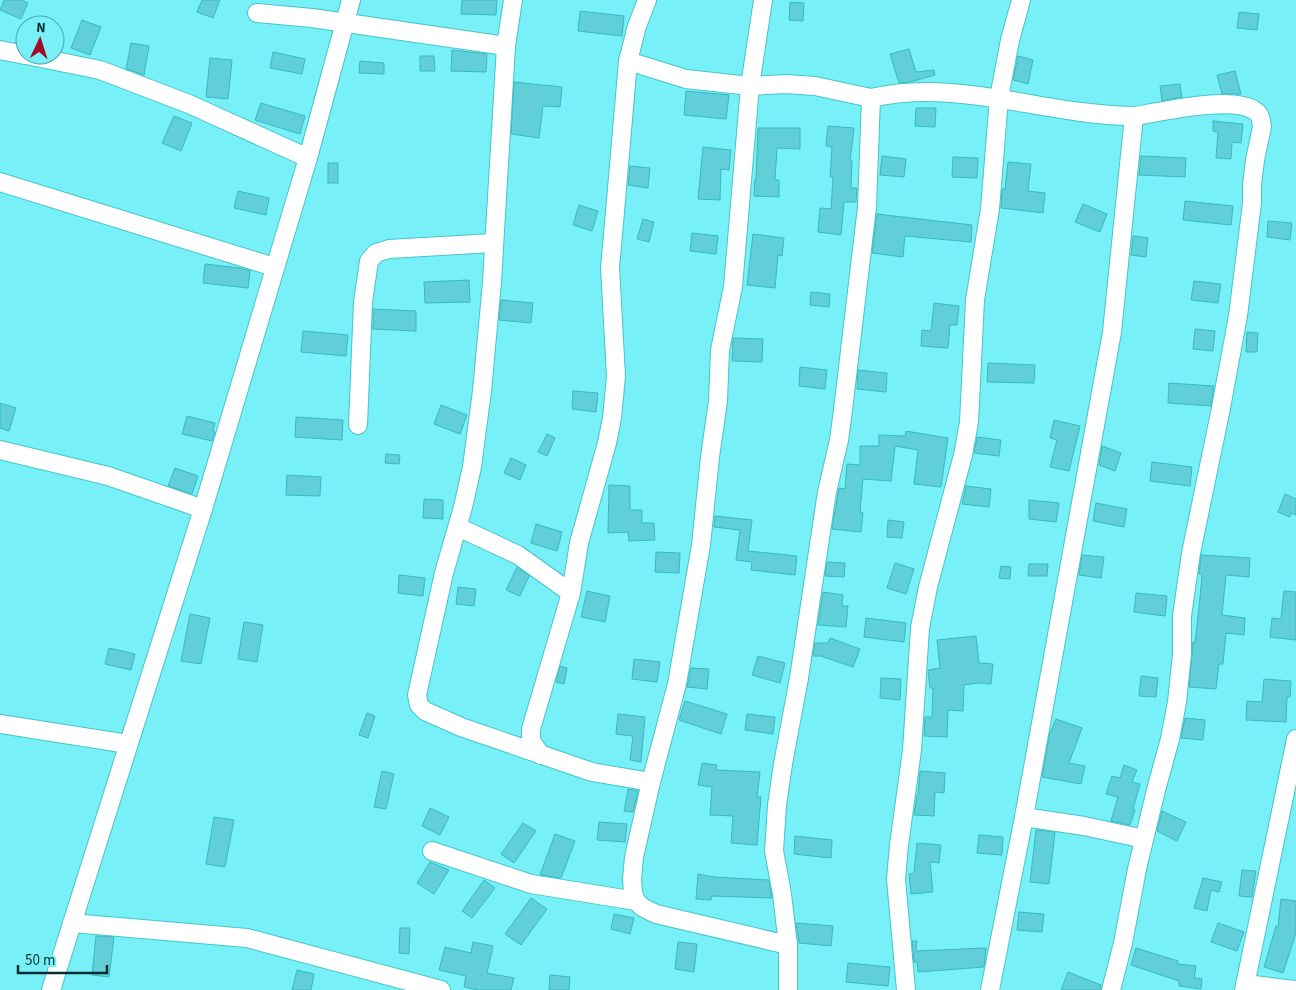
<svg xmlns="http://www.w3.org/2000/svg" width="1296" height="990" viewBox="0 0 1296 990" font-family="'Source Sans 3',sans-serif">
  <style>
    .building { fill: #60cfd7; stroke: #38b9c1 }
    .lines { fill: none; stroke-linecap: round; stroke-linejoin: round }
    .minor-casing { stroke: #47c4cc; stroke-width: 20 }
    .minor { stroke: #fff; stroke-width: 18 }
  </style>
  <rect width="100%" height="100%" fill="#77f0f8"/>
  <g class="building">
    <polygon points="4,0 21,0 28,3 21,19 0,10"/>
    <polygon points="202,0 220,0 213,18 197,12"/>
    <polygon points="462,0 497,0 496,15 461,14"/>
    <polygon points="790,2 804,3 803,21 789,20"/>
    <polygon points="580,11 624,16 622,36 578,31"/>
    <polygon points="1239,12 1259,14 1257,30 1237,28"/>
    <polygon points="82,20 101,27 90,55 71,48"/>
    <polygon points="131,43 149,46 144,75 126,69"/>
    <polygon points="909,49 916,72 934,70 935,75 910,82 899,83 890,54"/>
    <polygon points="452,50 487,54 486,72 451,71"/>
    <polygon points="273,52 305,59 302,74 270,68"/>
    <polygon points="420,56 434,56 435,71 420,71"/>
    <polygon points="1018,56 1033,60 1028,84 1013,80"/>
    <polygon points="210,58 232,60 228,99 206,97"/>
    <polygon points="360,61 384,63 384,74 359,73"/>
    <polygon points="1235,71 1241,94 1222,94 1217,75"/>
    <polygon points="514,82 562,87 560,107 543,106 539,138 511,134"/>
    <polygon points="1180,84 1182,97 1162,101 1160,86"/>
    <polygon points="686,91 729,95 726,119 684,115"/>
    <polygon points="261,103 305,116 300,134 255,120"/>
    <polygon points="916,108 936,108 935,127 915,126"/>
    <polygon points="174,116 192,123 181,151 162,143"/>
    <polygon points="1213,121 1243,124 1241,143 1232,142 1231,159 1216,158 1218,132 1213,131"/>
    <polygon points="828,126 854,128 850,161 852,161 851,188 857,188 856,202 844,202 841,235 818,232 820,208 831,209 833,177 830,177 832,147 826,146"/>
    <polygon points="758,128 800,128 800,149 777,148 775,180 779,180 779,197 754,196 755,179 756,179"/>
    <polygon points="703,147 731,150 729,170 721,169 720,200 698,199"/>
    <polygon points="882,156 906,159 904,177 880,175"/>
    <polygon points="1141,156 1186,158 1185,177 1139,175"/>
    <polygon points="953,157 978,158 977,178 952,177"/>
    <polygon points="1008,162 1031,164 1028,191 1045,193 1043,213 1001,208 1002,189 1005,189"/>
    <rect x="328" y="163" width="10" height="20"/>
    <polygon points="630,166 650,168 648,188 628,185"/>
    <polygon points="238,191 269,198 266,215 234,208"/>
    <polygon points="1185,201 1233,206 1231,225 1183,220"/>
    <polygon points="1083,204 1107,214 1100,232 1075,222"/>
    <polygon points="579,205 598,211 592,231 573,225"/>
    <polygon points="877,214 972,225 971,242 905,236 903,257 872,253"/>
    <polygon points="643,219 654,222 649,242 637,239"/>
    <polygon points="1268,221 1292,223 1290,240 1267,237"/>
    <polygon points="692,233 718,236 716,254 690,251"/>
    <polygon points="753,234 784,238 782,256 778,255 775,288 747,285"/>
    <polygon points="1133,236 1148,238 1146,257 1131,255"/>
    <polygon points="205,264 240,268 250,271 248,288 203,283"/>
    <polygon points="469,280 470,302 425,303 424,282"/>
    <polygon points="1194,281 1221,284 1218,303 1191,300"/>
    <polygon points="811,292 830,294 829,307 810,305"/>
    <polygon points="501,300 533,303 531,323 499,320"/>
    <polygon points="934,303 959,306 957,325 950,325 948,348 921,346 922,330 931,331"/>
    <polygon points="373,309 416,311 416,331 373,329"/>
    <polygon points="1195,329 1215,331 1213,351 1193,349"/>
    <polygon points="303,331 348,335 346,356 301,352"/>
    <polygon points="1247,332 1258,333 1257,352 1246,352"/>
    <polygon points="733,338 763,339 762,362 732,361"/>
    <polygon points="988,363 1035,365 1034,383 987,382"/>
    <polygon points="800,367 827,370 825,389 799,386"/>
    <polygon points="858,370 887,373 886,392 857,389"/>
    <polygon points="1169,383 1214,386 1211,406 1168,403"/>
    <polygon points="573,391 598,393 596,412 572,409"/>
    <polygon points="0,403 16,408 9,431 0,428"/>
    <polygon points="441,405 467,415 460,434 434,424"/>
    <polygon points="187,416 215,423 213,431 215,432 212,441 182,434"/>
    <polygon points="296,417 343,420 342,440 295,437"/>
    <polygon points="1054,420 1080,426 1069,471 1050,467 1057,440 1050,438"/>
    <polygon points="906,431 948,438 941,487 914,484 918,450 895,446 891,481 863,479 860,512 863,513 861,532 832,529 839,488 845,489 847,464 860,465 860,446 879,446 879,435 905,436"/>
    <polygon points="547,434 555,438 547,456 538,452"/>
    <polygon points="977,437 1001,440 999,456 974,453"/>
    <polygon points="1102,446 1121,453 1115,471 1099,465"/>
    <polygon points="386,454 400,455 399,464 385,463"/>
    <polygon points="511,458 526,465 520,480 504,473"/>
    <polygon points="1152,462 1192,467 1190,486 1150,481"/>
    <polygon points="175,468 198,476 192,494 168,486"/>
    <polygon points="287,475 321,477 320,496 286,495"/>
    <polygon points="609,485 630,486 630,510 642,510 642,523 654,523 655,540 629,541 628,532 608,533"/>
    <polygon points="966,486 991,489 989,507 962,504"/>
    <polygon points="1285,494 1296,499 1296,515 1291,513 1290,517 1278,512"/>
    <polygon points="424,499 443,500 443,519 423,518"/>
    <polygon points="1029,500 1059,503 1056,522 1029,519"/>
    <polygon points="1096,503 1127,509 1124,527 1093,521"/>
    <polygon points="715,516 752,520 748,551 797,556 795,575 751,570 752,562 736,560 740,530 714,527"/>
    <polygon points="888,520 904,522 902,538 887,537"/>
    <polygon points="536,524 562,532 557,551 531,543"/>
    <polygon points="656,552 680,553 679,573 655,572"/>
    <polygon points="1082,555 1104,557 1101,578 1079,575"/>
    <polygon points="1201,555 1250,558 1249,577 1226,575 1222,615 1245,618 1244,635 1226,633 1223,664 1219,664 1216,689 1189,687 1193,642 1195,643 1200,598 1202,574 1199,574"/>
    <polygon points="827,562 845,563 844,577 825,576"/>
    <polygon points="895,563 914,569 906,594 887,588"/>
    <polygon points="1029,564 1048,564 1047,576 1028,576"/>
    <polygon points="1001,566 1011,567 1010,579 999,578"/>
    <polygon points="517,567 529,576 520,596 506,590"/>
    <polygon points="399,575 425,578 423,596 398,593"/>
    <polygon points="458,587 476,589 474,606 456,604"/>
    <polygon points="587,591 610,596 605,622 581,617"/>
    <polygon points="1284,591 1296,592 1296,640 1270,637 1272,618 1281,619"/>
    <polygon points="823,592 843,595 842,606 848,606 846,627 818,625"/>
    <polygon points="1136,593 1167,596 1165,616 1134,612"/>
    <polygon points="190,614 210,618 201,664 181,661"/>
    <polygon points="866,618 906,623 904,642 864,637"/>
    <polygon points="244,622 263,625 257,662 238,659"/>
    <polygon points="976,636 979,663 993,664 991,684 978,683 964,685 963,711 948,710 947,737 924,736 925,717 932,717 933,688 930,688 928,670 940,668 937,640"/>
    <polygon points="830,638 860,649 853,667 821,656 813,656 815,643 828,643"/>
    <polygon points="109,648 135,654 131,670 105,664"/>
    <polygon points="758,656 785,663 780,683 752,675"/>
    <polygon points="634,659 660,662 657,682 632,679"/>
    <polygon points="560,666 567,668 564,684 556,682"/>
    <polygon points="691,668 709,669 707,689 687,687"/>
    <polygon points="1141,676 1158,678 1156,697 1139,696"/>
    <polygon points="881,678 901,679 900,700 880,698"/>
    <polygon points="1264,679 1291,681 1290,697 1287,697 1286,722 1246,720 1247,701 1262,702"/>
    <polygon points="685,701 727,714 721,734 679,720"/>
    <polygon points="367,713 375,716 368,738 359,735"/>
    <polygon points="618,714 645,717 641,762 630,760 633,736 616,734"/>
    <polygon points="747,714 775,717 773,734 745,730"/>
    <polygon points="1185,718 1205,720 1203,740 1181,738"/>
    <polygon points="1056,719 1082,728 1069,763 1085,766 1081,784 1042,777 1049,736"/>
    <polygon points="702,763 717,765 716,770 760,772 757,797 761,797 757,845 731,843 733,816 710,815 712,787 698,785"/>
    <polygon points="1124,765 1137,770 1132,782 1140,784 1133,809 1135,810 1130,825 1111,821 1118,797 1106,794 1112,776 1120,778"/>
    <polygon points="382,771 394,774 386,809 374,807"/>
    <polygon points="920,771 945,773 944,793 935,792 934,816 914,815 917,795 918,795"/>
    <polygon points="628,789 638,791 633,812 624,811"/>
    <polygon points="430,808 449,817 440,835 422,826"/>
    <polygon points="1162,811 1186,822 1177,841 1157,831"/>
    <polygon points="214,817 234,820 225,867 206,864"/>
    <polygon points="599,822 627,824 625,842 597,840"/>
    <polygon points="523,823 536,831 514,863 501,854"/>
    <polygon points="1036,830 1055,832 1049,884 1030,882"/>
    <polygon points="555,834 575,841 561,878 540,875"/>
    <polygon points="979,835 1003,837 1002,855 977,853"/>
    <polygon points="795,836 832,840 831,858 794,854"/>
    <polygon points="917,843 941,845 939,863 930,862 933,892 911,894 909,874 914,873"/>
    <polygon points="430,862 449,870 434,894 417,883"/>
    <polygon points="1242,870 1256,871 1252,897 1239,896"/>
    <polygon points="698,874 714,877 769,880 772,898 712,896 711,900 696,899"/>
    <polygon points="1203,878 1222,882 1219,892 1211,890 1207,911 1194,908"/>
    <polygon points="484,880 495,888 472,918 462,911"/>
    <polygon points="531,898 547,909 521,945 505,934"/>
    <polygon points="1281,899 1296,901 1296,933 1283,973 1264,967 1276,926 1278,927"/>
    <polygon points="1019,912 1044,914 1042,932 1017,930"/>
    <polygon points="614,914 634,918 630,934 611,929"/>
    <polygon points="796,923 833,926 831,946 799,943"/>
    <polygon points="1218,923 1244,932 1237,951 1211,942"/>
    <polygon points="400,928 410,928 409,954 399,953"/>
    <polygon points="96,936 114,937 109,977 92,975"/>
    <polygon points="912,941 917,941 916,951 986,948 984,967 918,972 917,962 914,962"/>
    <polygon points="473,942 493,946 487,973 514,978 511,990 478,990 464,987 466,976 439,970 445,947 471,953"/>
    <polygon points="678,942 697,944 694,972 675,969"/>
    <polygon points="1136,948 1178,961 1177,964 1196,966 1194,978 1202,979 1201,989 1179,986 1179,981 1131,965"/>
    <polygon points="848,963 890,967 888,986 846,982"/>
    <polygon points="297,970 314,974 311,990 292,990"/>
    <polygon points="1068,972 1101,985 1101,990 1061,990"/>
    <polygon points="550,975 570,977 569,990 549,990"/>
  </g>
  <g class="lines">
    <g class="minor-casing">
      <g id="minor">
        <polyline points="513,0 506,46 492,282 482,391 472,467 463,507 444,573 417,695 419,705 425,711 461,727 592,772 651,782"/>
        <polyline points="763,0 750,86 733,287 720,350 718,401 710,457 701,545 677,684 651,782 634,857 632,879 633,893 636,901 642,907 656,914 788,945"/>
        <polyline points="257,13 312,18 506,46"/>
        <polyline points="0,50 25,55"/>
        <polyline points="26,55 100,70 189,104 308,158"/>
        <polyline points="628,61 686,79 750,86 786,84 815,86 871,98"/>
        <polyline points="0,182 274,267"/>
        <polyline points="358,425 363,302 369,261 376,253 389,249 493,243"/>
        <polyline points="0,450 108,476 203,509"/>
        <polyline points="458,527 518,555 571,593"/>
        <polyline points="0,724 128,744"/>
        <polyline points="541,755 531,741 531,729 571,593 579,543 607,443 612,418 616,376 610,267 613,235 628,61 637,26 647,0"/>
        <polyline points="1024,817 1084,826 1144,839"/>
        <polyline points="432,851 531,884 636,901"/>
        <polyline points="72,923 247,938 441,990"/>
        <polyline points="1245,984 1296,990"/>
        <polyline points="51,990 203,509 308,158 351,0"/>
        <path d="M788,990V945L782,894L774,851L777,805L783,764L799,678L827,492L839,440L843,410L867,207L871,98C959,78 1044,115 1132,116C1140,116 1149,113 1158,112C1180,108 1236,97 1255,111C1261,114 1261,121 1262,127L1255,160L1252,185V203L1238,316L1220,413L1191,553L1182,616V654L1177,702L1170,739L1156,790L1137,869L1123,943L1111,990"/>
        <polyline points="906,990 896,879 899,845 912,750 920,628 928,587 963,455 969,422 975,300 990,209 999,98 1010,40 1021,0"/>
        <polyline points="990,990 1024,817 1112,332 1134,116"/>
        <polyline points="1244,990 1296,739"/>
      </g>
    </g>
    <use href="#minor" class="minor"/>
  </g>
  <g transform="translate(40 40) rotate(4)"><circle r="24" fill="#77f0f8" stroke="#4aa3a9"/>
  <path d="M0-4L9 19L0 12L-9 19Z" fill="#a50a27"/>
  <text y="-8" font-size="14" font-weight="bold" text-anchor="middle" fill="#062f32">N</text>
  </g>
  <path d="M18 965v8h89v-8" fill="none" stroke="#062f32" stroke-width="2.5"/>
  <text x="25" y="965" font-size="15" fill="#062f32" stroke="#77f0f8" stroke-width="4" paint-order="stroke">50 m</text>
</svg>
